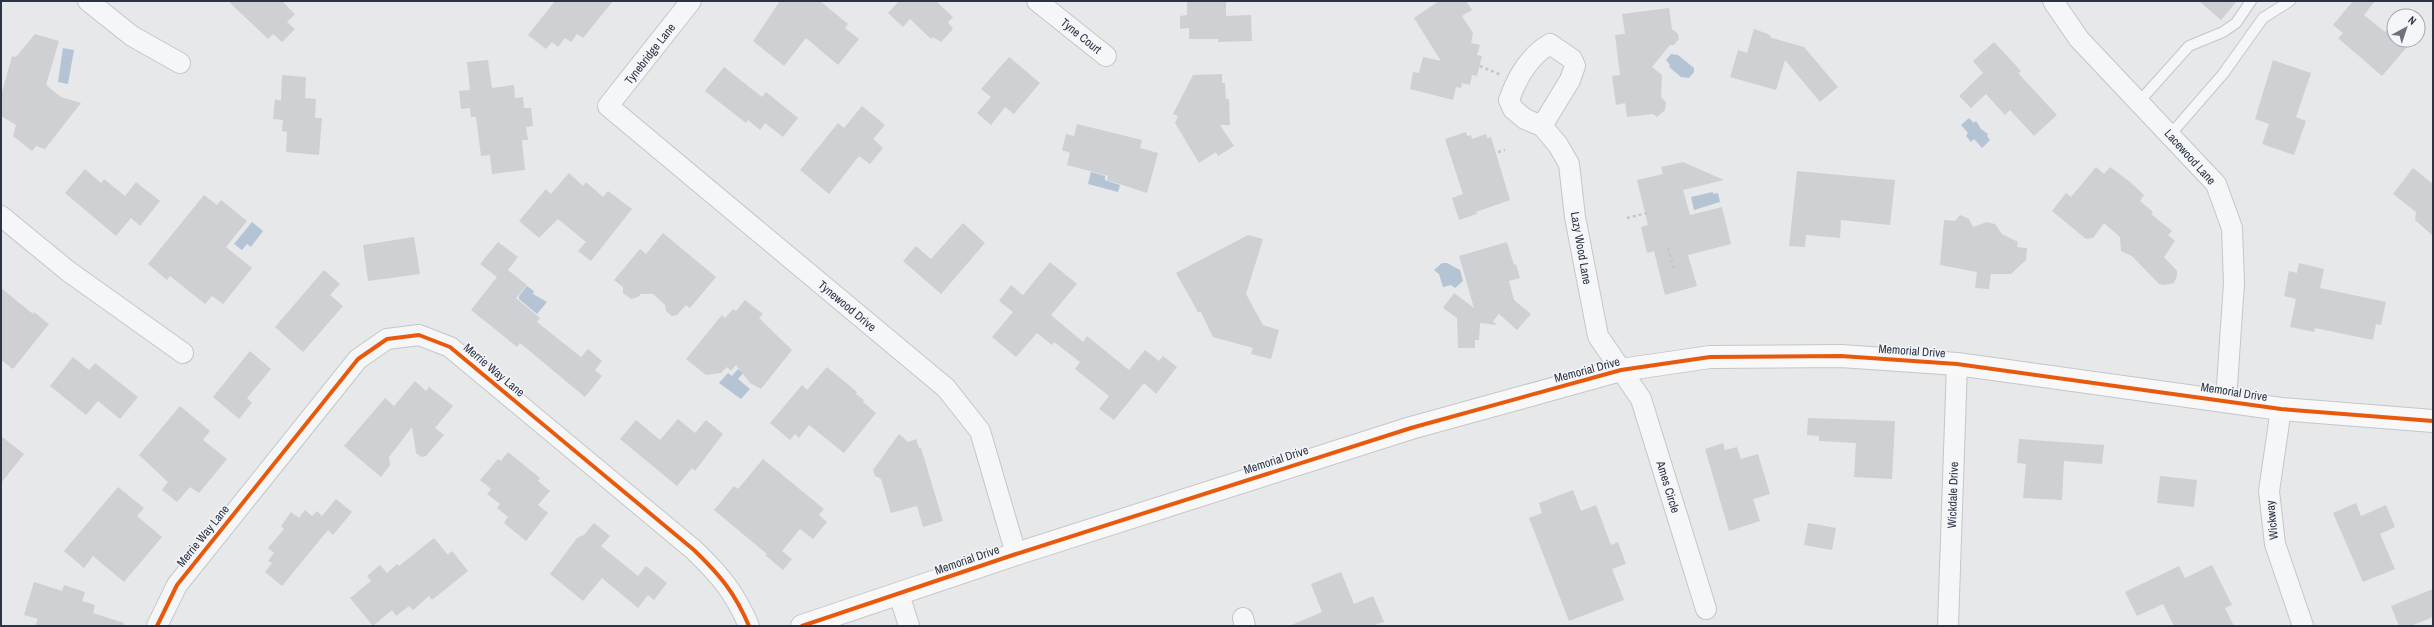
<svg xmlns="http://www.w3.org/2000/svg" width="2434" height="627" viewBox="0 0 2434 627" font-family="'Archivo Narrow',sans-serif">
  <style>
    .water { fill: #b4c4d5 }
    .building { fill: #ced0d3 }
    .lines { fill: none; stroke-linecap: round; stroke-linejoin: round }
    .lane-casing { stroke: #c4c6c8; stroke-width: 12 }
    .street-casing { stroke: #c4c6c8; stroke-width: 22 }
    .secondary-casing { stroke: #c4c6c8; stroke-width: 24 }
    .path { stroke: #c5c6ca; stroke-width: 2.5; stroke-dasharray: 3 3; stroke-linecap: butt }
    .lane { stroke: #f5f6f7; stroke-width: 10 }
    .street { stroke: #f5f6f7; stroke-width: 20 }
    .secondary { stroke: #f8f8f8; stroke-width: 22 }
    .cycleway-casing { stroke: #f4f6f9; stroke-width: 6 }
    .cycleway { stroke: #e8590c; stroke-width: 4 }
    .labels { text-anchor: middle; dominant-baseline: central; stroke-width: 3; stroke-linejoin: round; paint-order: stroke }
    .street-label { font-size: 12px; fill: #2b3445; stroke: #f4f6f9 }
  </style>
  <rect width="100%" height="100%" fill="#e6e8ea"/>
  <g class="water">
    <polygon points="63,48 74,50 68,84 58,82"/>
    <polygon points="1671,54 1678,55 1694,68 1694,72 1689,78 1681,77 1669,67 1670,65 1666,60"/>
    <polygon points="1969,118 1974,123 1976,121 1981,129 1988,134 1987,136 1990,140 1982,148 1974,139 1971,142 1966,136 1968,133 1961,125"/>
    <polygon points="1091,172 1105,176 1105,180 1120,185 1118,192 1088,184"/>
    <polygon points="1713,192 1713,194 1718,193 1720,202 1694,210 1691,197"/>
    <polygon points="252,222 263,231 251,247 247,244 242,250 234,244"/>
    <polygon points="1442,263 1447,263 1460,270 1463,281 1455,288 1451,285 1443,287 1439,274 1434,270"/>
    <polygon points="527,286 534,291 533,294 547,302 537,314 519,299 519,296"/>
    <polygon points="738,369 743,373 738,379 750,389 741,399 719,383 728,373 732,376"/>
  </g>
  <g class="building">
    <polygon points="228,1 282,1 295,14 287,22 295,29 282,42 273,34 268,39"/>
    <polygon points="555,1 613,1 583,38 577,34 571,42 565,38 558,47 552,42 546,49 528,35"/>
    <polygon points="780,1 820,1 848,24 845,28 859,39 838,65 806,38 784,66 753,41"/>
    <polygon points="899,1 936,1 953,17 948,22 953,29 941,42 933,37 931,39 910,19 903,27 888,13"/>
    <polygon points="1187,1 1226,1 1226,16 1251,15 1252,41 1218,42 1218,39 1189,39 1189,28 1180,29 1180,16 1187,15"/>
    <polygon points="1439,1 1466,1 1472,10 1462,16 1473,33 1471,43 1480,45 1477,55 1482,56 1477,76 1472,75 1470,85 1462,83 1461,88 1456,87 1453,100 1410,89 1413,72 1419,73 1423,57 1441,61 1414,18"/>
    <polygon points="2199,1 2237,1 2221,20"/>
    <polygon points="2353,1 2375,1 2364,15 2385,32 2394,21 2394,40 2413,40 2382,76 2338,38 2343,33 2333,25"/>
    <polygon points="1669,8 1672,29 1678,34 1679,39 1674,45 1670,45 1652,67 1662,75 1661,97 1666,102 1665,110 1657,117 1653,114 1627,117 1625,103 1616,105 1612,76 1620,75 1615,35 1625,34 1622,14"/>
    <polygon points="1754,29 1768,34 1772,38 1804,47 1838,87 1820,102 1785,60 1776,90 1730,77 1738,50 1747,53"/>
    <polygon points="35,34 59,41 46,85 61,97 81,103 45,149 36,146 32,151 13,136 16,125 1,116 1,96 12,56 16,57"/>
    <polygon points="1994,42 2021,71 2018,73 2057,115 2034,136 2010,110 2005,115 1986,94 1971,108 1959,96 1983,73 1973,61"/>
    <polygon points="1009,57 1040,83 1014,114 1005,107 991,125 977,113 991,97 981,89"/>
    <polygon points="488,60 492,88 514,85 515,98 523,97 524,108 531,108 533,126 526,127 528,140 522,140 525,170 492,174 490,155 481,156 476,117 471,117 470,108 461,109 459,91 470,90 467,62"/>
    <polygon points="2273,60 2311,73 2296,117 2306,121 2294,155 2262,144 2269,124 2255,119"/>
    <polygon points="724,67 762,97 766,92 798,118 783,137 765,123 760,130 748,120 746,123 705,91"/>
    <polygon points="1222,74 1222,83 1225,83 1226,99 1229,99 1230,125 1220,125 1234,146 1218,156 1216,152 1199,163 1175,123 1178,116 1173,114 1193,75"/>
    <polygon points="282,75 306,77 305,98 316,99 315,118 322,118 319,155 286,152 287,132 282,131 283,120 273,119 275,99 281,101"/>
    <polygon points="862,106 885,125 873,139 883,148 870,164 859,156 829,194 800,170 838,123 844,128"/>
    <polygon points="1077,124 1142,140 1140,148 1158,153 1147,193 1107,180 1108,176 1067,165 1070,153 1062,150 1066,134 1074,136"/>
    <polygon points="1466,132 1467,136 1471,135 1472,139 1486,134 1487,138 1491,137 1510,200 1476,212 1477,214 1459,220 1452,198 1463,194 1445,139"/>
    <polygon points="1683,162 1724,180 1683,190 1690,215 1722,207 1731,244 1688,255 1697,286 1665,295 1654,251 1647,253 1641,227 1648,225 1637,180 1663,174 1661,167"/>
    <polygon points="2096,167 2104,174 2110,167 2129,181 2144,195 2140,201 2153,212 2151,214 2172,231 2168,235 2175,241 2164,257 2177,271 2177,276 2174,283 2165,285 2159,284 2132,256 2121,251 2120,237 2104,223 2093,238 2086,239 2052,211 2066,193 2071,197"/>
    <polygon points="2413,168 2433,184 2433,236 2415,220 2416,212 2393,194"/>
    <polygon points="85,169 101,183 104,179 125,196 136,182 160,201 140,226 131,218 116,236 65,193"/>
    <polygon points="1797,171 1895,180 1890,225 1841,220 1840,238 1806,235 1805,247 1789,246"/>
    <polygon points="569,173 583,186 586,182 603,197 608,191 632,209 591,261 578,251 586,242 558,219 539,238 519,221 546,189 551,194"/>
    <polygon points="204,195 217,205 221,200 247,221 226,247 252,268 223,304 212,296 205,304 170,276 167,280 148,264"/>
    <polygon points="1960,215 1969,219 1973,227 1987,222 1995,224 2002,234 2018,242 2017,247 2027,248 2026,260 2011,274 1991,274 1989,289 1975,288 1977,272 1940,265 1944,220 1955,221"/>
    <polygon points="963,223 985,243 941,294 903,261 916,246 931,259"/>
    <polygon points="663,233 716,277 690,308 686,305 677,315 672,316 666,311 665,305 653,294 641,294 638,297 631,299 623,293 623,287 614,280 640,249 646,254"/>
    <polygon points="1248,235 1263,239 1246,294 1263,325 1279,330 1271,359 1251,354 1253,348 1213,337 1201,312 1198,312 1176,273"/>
    <polygon points="414,237 420,274 368,281 363,245"/>
    <polygon points="498,242 518,257 508,270 527,285 516,298 540,318 537,322 581,357 588,349 602,361 595,370 602,376 585,397 520,343 517,347 471,310 497,277 480,264"/>
    <polygon points="1507,242 1514,265 1516,264 1520,278 1509,281 1514,300 1531,314 1517,330 1499,314 1493,321 1497,325 1480,323 1479,340 1475,340 1475,348 1458,348 1457,318 1443,308 1454,293 1474,308 1459,256"/>
    <polygon points="1050,262 1077,284 1051,315 1083,342 1087,336 1129,370 1145,350 1159,361 1163,356 1177,367 1156,394 1144,383 1114,420 1099,409 1109,396 1075,369 1080,362 1054,342 1052,345 1037,333 1016,357 992,337 1013,312 999,301 1011,285 1023,295"/>
    <polygon points="2299,263 2324,269 2320,288 2386,302 2381,325 2376,324 2373,340 2315,328 2314,332 2290,327 2296,299 2284,296 2289,271 2297,273"/>
    <polygon points="324,270 340,284 330,295 343,306 303,352 275,327"/>
    <polygon points="1,288 33,314 34,312 49,324 13,369 1,360"/>
    <polygon points="745,300 763,314 759,318 792,350 761,389 750,383 736,365 731,371 727,367 721,373 706,375 686,359 722,315 725,318 733,309 736,311"/>
    <polygon points="250,351 271,369 247,398 252,403 239,419 213,397"/>
    <polygon points="73,357 89,370 95,363 138,397 120,419 98,401 86,415 50,386"/>
    <polygon points="827,367 857,392 856,394 864,400 863,402 876,413 844,453 809,425 799,438 795,434 790,440 770,423 802,385 807,390"/>
    <polygon points="415,381 426,391 429,387 453,406 435,428 444,435 426,456 421,457 416,453 412,427 389,457 390,465 381,477 344,446 385,398 394,406"/>
    <polygon points="180,406 210,431 203,440 227,459 199,493 190,487 177,502 162,490 168,482 139,455"/>
    <polygon points="1808,418 1895,421 1892,479 1854,477 1856,443 1819,441 1819,436 1807,435"/>
    <polygon points="678,419 695,433 706,420 723,434 695,471 692,468 677,486 620,439 636,420 660,440"/>
    <polygon points="899,434 908,442 916,439 919,448 921,448 943,521 923,527 917,506 891,513 881,479 875,476 873,470"/>
    <polygon points="1,436 24,454 1,483"/>
    <polygon points="2019,439 2104,445 2102,464 2064,461 2062,500 2023,498 2026,464 2017,463"/>
    <polygon points="1723,443 1725,450 1737,447 1741,459 1758,454 1770,494 1753,499 1760,521 1729,531 1705,449"/>
    <polygon points="508,452 540,478 538,481 550,491 538,505 548,513 526,541 504,523 508,517 497,508 500,504 487,494 491,489 480,480 498,459 501,461"/>
    <polygon points="763,459 824,509 819,515 827,522 813,539 800,529 782,551 792,559 783,570 765,555 767,554 714,510 734,486 738,489"/>
    <polygon points="2160,476 2197,480 2194,507 2157,503"/>
    <polygon points="118,487 144,508 137,516 162,537 124,582 93,556 84,568 64,551"/>
    <polygon points="1573,490 1581,511 1596,505 1611,545 1618,542 1626,564 1612,569 1624,600 1569,621 1529,518 1542,513 1539,503"/>
    <polygon points="336,499 352,512 333,535 328,530 282,586 265,572 272,563 268,561 274,553 268,548 284,529 281,526 291,512 299,518 305,510 312,516 317,511 322,516"/>
    <polygon points="2356,503 2361,516 2386,505 2395,527 2380,534 2395,569 2363,582 2333,513"/>
    <polygon points="594,523 610,536 601,546 638,576 646,566 667,583 654,600 648,595 638,608 602,578 583,601 550,574 577,538 584,535"/>
    <polygon points="1808,523 1836,528 1832,550 1804,545"/>
    <polygon points="434,538 448,555 452,551 468,571 432,600 429,596 413,610 409,606 396,616 392,610 373,626 350,598 371,581 367,576 380,565 387,573 397,564 399,566"/>
    <polygon points="2212,565 2232,605 2225,608 2234,626 2174,626 2163,604 2137,616 2125,592 2179,566 2185,578"/>
    <polygon points="1341,572 1354,604 1373,596 1384,622 1372,626 1289,626 1322,612 1311,584"/>
    <polygon points="34,582 62,591 64,585 85,592 82,601 95,605 93,613 124,623 124,626 35,626 38,619 24,615"/>
    <polygon points="2433,589 2433,617 2411,626 2399,626 2391,606"/>
  </g>
  <g class="lines">
    <g class="lane-casing">
      <g id="lane">
        <polyline points="2138,103 2189,46 2223,32 2236,23 2251,1"/>
        <polyline points="2170,135 2223,74 2263,18 2290,1"/>
      </g>
    </g>
    <g class="street-casing">
      <g id="street">
        <polyline points="88,1 132,36 180,63"/>
        <polyline points="691,1 608,106 946,388 980,431 1016,554"/>
        <polyline points="1037,1 1106,56"/>
        <polyline points="2053,1 2079,39 2216,184 2232,228 2234,283 2226,400"/>
        <path d="M1542,126L1570,80L1575,66L1572,59L1550,44C1529,56 1517,77 1509,100L1513,109L1525,119L1542,126L1558,145L1569,164L1575,217L1598,336L1641,399L1706,609"/>
        <polyline points="1,216 68,271 183,353"/>
        <polyline points="2281,409 2269,491 2275,544 2303,626"/>
        <polyline points="899,594 909,626"/>
        <polyline points="1243,618 1245,626"/>
        <path d="M157,626L177,585L358,359L387,339L419,335L450,347L694,550C720,575 735,593 749,626"/>
        <polyline points="1948,626 1957,364"/>
      </g>
    </g>
    <g class="secondary-casing">
      <polyline id="secondary" points="802,626 1016,554 1411,428 1621,370 1710,357 1841,356 1957,364 2281,409 2433,421"/>
    </g>
    <g class="path">
      <polyline points="1480,66 1501,75"/>
      <polyline points="1498,152 1505,150"/>
      <polyline points="1627,218 1647,213"/>
      <polyline points="1668,248 1674,268"/>
    </g>
    <use href="#lane" class="lane"/>
    <use href="#street" class="street"/>
    <use href="#secondary" class="secondary"/>
    <g class="cycleway-casing">
      <g id="cycleway">
        <path d="M157,626L177,585L358,359L387,339L419,335L450,347L694,550C720,575 735,593 749,626"/>
        <polyline points="802,626 1016,554 1411,428 1621,370 1710,357 1841,356 1957,364 2281,409 2433,421"/>
      </g>
    </g>
    <use href="#cycleway" class="cycleway"/>
  </g>
  <g class="labels">
    <g class="street-label">
      <text transform="translate(1081 36) rotate(39)">Tyne Court</text>
      <text transform="translate(650 54) rotate(-52)">Tynebridge Lane</text>
      <text transform="translate(2190 157) rotate(48)">Lacewood Lane</text>
      <text transform="translate(1581 248) rotate(80)">Lazy Wood Lane</text>
      <text transform="translate(847 306) rotate(40)">Tynewood Drive</text>
      <text transform="translate(1912 351) rotate(4)">Memorial Drive</text>
      <text transform="translate(494 370) rotate(40)">Merrie Way Lane</text>
      <text transform="translate(1587 370) rotate(-15)">Memorial Drive</text>
      <text transform="translate(2234 392) rotate(9)">Memorial Drive</text>
      <text transform="translate(1276 460) rotate(-18)">Memorial Drive</text>
      <text transform="translate(1668 487) rotate(73)">Ames Circle</text>
      <text transform="translate(1953 495) rotate(-88)">Wickdale Drive</text>
      <text transform="translate(2272 520) rotate(-96)">Wickway</text>
      <text transform="translate(203 536) rotate(-51)">Merrie Way Lane</text>
      <text transform="translate(967 560) rotate(-19)">Memorial Drive</text>
    </g>
  </g>
  <rect width="2434" height="627" fill="none" stroke="#2b3445" stroke-width="4"/>
  <g transform="translate(2406 28) rotate(40)"><circle r="19" fill="#f4f6f9" stroke="#a4a8b1"/>
  <path d="M0-3L7 15L0 10L-7 15Z" fill="#6c737f"/>
  <text y="-6" font-size="11" font-weight="bold" text-anchor="middle" fill="#2b3445">N</text>
  </g>
</svg>
